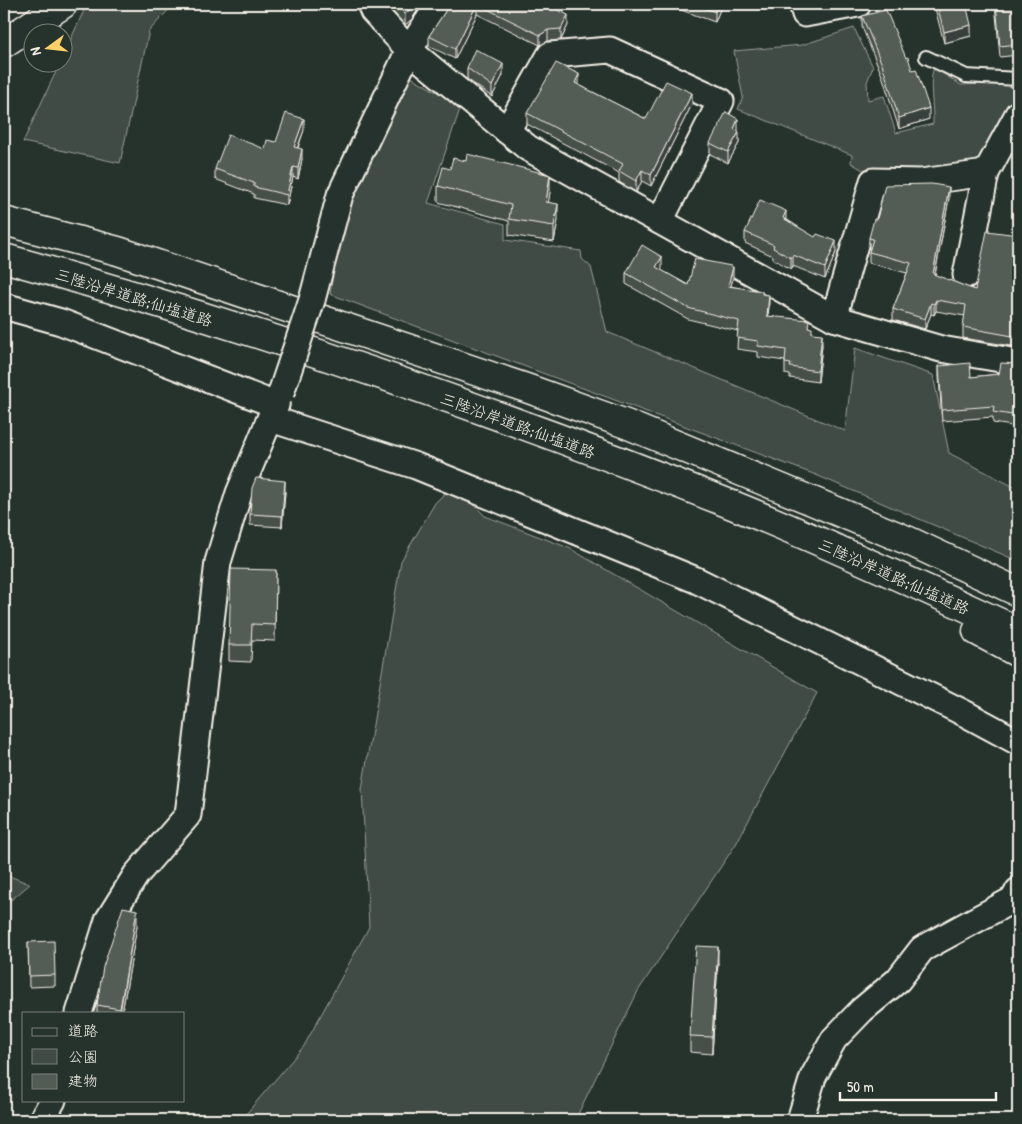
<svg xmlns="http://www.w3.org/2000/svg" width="1022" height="1124" viewBox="0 0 1022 1124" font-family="'Patrick Hand','Klee One',sans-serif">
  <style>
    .green { fill: #414b45; stroke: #9a9e96 }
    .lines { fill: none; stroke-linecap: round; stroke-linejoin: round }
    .lane-casing { stroke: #f4f1e8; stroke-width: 16 }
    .street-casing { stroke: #f4f1e8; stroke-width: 29 }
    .primary-casing { stroke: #f4f1e8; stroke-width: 31 }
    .highway-casing { stroke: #f4f1e8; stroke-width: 31 }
    .lane { stroke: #26332d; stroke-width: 12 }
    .street { stroke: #26332d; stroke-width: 25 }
    .primary { stroke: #26332d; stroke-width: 28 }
    .highway { stroke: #26332d; stroke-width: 28 }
    .street-bridge-casing { stroke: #f4f1e8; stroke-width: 29; stroke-linecap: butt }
    .street-bridge { stroke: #26332d; stroke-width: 25 }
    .wall { fill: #474f49; stroke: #f4f1e8 }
    .shaded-wall { fill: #39403c; stroke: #f4f1e8 }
    .building { fill: #525c55; stroke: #f4f1e8 }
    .labels { text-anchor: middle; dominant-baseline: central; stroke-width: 5; stroke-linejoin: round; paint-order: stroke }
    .street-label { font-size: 16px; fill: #f4f1e8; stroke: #26332d }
  </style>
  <rect width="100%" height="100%" fill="#26332d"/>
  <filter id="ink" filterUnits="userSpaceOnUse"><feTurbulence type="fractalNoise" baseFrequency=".02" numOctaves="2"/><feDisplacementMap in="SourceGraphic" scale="10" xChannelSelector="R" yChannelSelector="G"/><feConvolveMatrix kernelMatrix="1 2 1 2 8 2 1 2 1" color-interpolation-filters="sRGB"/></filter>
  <g filter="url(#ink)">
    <g class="green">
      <polygon points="87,4 174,4 149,31 120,163 23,142 60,63 62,62 63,56"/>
      <path d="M854,28L873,67L867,82L868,100L884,96L896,133L933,124C934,109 928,79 934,68L961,85L1015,82L1018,86V92L983,164L870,174L851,163L852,155L738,109L743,97L734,51L802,45Z"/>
      <polygon points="411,77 461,106 428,203 505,224 505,240 581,251 582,259 591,267 607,332 845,431 855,348 933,375 949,453 1018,489 1018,561 816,475 330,294 344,204"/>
      <polygon points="454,484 485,516 569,548 817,693 736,844 638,991 575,1120 241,1120 304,1046 369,927 362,789 401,561 435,503"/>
      <polygon points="4,874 30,884 4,906"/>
    </g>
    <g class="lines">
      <g class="lane-casing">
        <polyline id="lane" points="926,57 966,76 1018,79"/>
      </g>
      <g class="street-casing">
        <g id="street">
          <polyline points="370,4 373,11 409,50 528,148 834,318 941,349 1018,362"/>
          <polyline points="802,4 805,14 858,4"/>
          <polyline points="507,131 550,55 610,50 721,101 660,221"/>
          <polyline points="966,275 986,173 1018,114"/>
          <polyline points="312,300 340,195 409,50 439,4"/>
          <polyline points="4,306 61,322 276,405"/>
          <polyline points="834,318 873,181 921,182 986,173"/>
          <polyline points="271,419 416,466 696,580 966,714 1018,742"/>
          <polyline points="79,1013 108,920 136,875 188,815 218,562 239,493 276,404"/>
          <polyline points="42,1120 53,1100"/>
          <polyline points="800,1120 813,1077 834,1039 862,1010 898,980 922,949 1014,899 1018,891"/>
        </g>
      </g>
      <g class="primary-casing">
        <polyline id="primary" points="4,43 63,4"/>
      </g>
      <g class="highway-casing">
        <g id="highway">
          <polyline points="4,221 118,251 526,388 626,424 909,541 1018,592"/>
          <path d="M4,258C253,327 500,412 740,508C834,546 926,589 1018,631"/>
          <polyline points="977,631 1018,653"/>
        </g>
      </g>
      <use href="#lane" class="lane"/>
      <use href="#street" class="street"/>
      <use href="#primary" class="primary"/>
      <use href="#highway" class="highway"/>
      <g class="street-bridge-casing">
        <polyline id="street-bridge" points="281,393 312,300"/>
      </g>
      <use href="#street-bridge" class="street-bridge"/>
    </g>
    <g class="wall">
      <polygon points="386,4 420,4 420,6 412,19 405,25"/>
      <polygon points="450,4 546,4 568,25 561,40 548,41 540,45 477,14 455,59 429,46 429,36"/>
      <polygon points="664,4 722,4 715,22"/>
      <polygon points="935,4 966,4 971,36 944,43 935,8"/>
      <polygon points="995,4 1018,4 1018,55 1000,57"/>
      <polygon points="862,16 929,119 899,129 883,78 862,27"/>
      <polygon points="467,68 503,75 492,97 467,79"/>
      <polygon points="579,85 646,119 692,104 651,186 642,181 636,192 619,182 619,173 527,124 527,113"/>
      <polygon points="304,130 298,148 302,159 298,179 293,177 287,205 254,198 254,194 215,179 215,169 265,149 276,142"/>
      <polygon points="738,130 739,143 728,163 710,154 710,143"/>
      <polygon points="1018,134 1018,164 1014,163 1014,152"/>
      <polygon points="438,186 550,192 548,203 558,220 554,242 509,235 509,221 438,202"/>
      <polygon points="949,198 935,275 975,290 1018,235 1018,347 963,338 963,327 965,316 936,311 934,315 931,314 925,329 893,320 893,309 907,273 869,263 869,252 870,249 869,248 869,238 877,219"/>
      <polygon points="786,219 836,252 825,279 793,266 791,269 773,259 773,256 745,243 745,232"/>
      <polygon points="662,268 661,270 688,285 733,278 731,286 762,294 769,306 768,316 809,327 812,333 822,345 818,382 790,378 790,375 785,374 785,361 758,357 758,352 737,349 738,331 688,319 626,284 626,273"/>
      <polygon points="1018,364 1018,422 1012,421 1012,426 993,423 993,417 942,421 939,377 939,366 971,377 999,374"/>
      <polygon points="285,492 282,527 250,525 250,514"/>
      <polygon points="276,570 275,641 252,640 251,662 229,661 229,645"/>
      <polygon points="137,926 122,1013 97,1013 97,1005"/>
      <polygon points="28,942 55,975 55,986 29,987"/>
      <polygon points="718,963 712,1054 690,1052 690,1036"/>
    </g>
    <g class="shaded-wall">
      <polygon points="415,4 420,4 420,6 412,19 405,25 405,14"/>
      <polygon points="477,4 477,14 455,59 455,49"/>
      <polygon points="718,4 722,4 715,22 715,12"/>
      <polygon points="568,15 568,25 561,40 561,29"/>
      <polygon points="971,25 971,36 944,43 944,32"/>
      <polygon points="548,30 548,41 540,45 540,35"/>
      <polygon points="503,64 503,75 492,97 492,86"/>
      <polygon points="579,74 579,85 575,83"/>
      <polygon points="692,93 692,104 651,186 651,175"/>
      <polygon points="929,108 929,119 899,129 899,118"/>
      <polygon points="304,119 304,130 294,157 294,147"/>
      <polygon points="738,119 738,130 734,140 734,129"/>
      <polygon points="739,132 739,143 728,163 728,152"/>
      <polygon points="302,149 302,159 298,179 298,168"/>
      <polygon points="293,167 293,177 287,205 287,195"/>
      <polygon points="642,170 642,181 636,192 636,181"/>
      <polygon points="550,175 550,192 546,218 546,202"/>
      <polygon points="949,187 949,198 933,285 933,274"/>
      <polygon points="558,204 558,220 554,242 554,226"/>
      <polygon points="786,211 786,222 783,218"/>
      <polygon points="836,241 836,252 825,279 825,268"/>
      <polygon points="793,255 793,266 791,269 791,258"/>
      <polygon points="662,257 662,268 656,278 656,267"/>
      <polygon points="733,267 733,278 728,297 728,286"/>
      <polygon points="769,295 769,306 767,327 767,316"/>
      <polygon points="936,300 936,311 934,315 934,304"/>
      <polygon points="931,303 931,314 925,329 925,319"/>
      <polygon points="822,334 822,345 818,382 818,371"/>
      <polygon points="285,481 285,492 282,527 282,516"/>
      <polygon points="137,910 137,926 122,1013 120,1013"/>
      <polygon points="718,947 718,963 712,1054 712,1037"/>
    </g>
    <g class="building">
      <polygon points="396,4 415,4 412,8 405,14"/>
      <polygon points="450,4 477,4 455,49 429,36"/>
      <polygon points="477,4 546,4 568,15 561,29 548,30 540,35"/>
      <polygon points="693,4 718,4 715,12"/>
      <polygon points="937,4 966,4 971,25 944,32"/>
      <polygon points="996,4 1018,4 1018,44 1000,46"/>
      <polygon points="886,10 906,58 908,57 912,70 916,69 929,108 899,118 883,67 862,16"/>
      <polygon points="475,49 503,64 492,86 467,68"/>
      <polygon points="556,63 579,74 575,83 646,119 666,81 692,93 651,175 642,170 636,181 619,171 623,164 527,113"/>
      <polygon points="726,112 738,119 734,129 739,132 728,152 710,143"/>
      <polygon points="286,113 304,119 294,147 302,149 298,168 293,167 287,195 254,187 254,183 215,169 228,135 265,149 267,140 276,142"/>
      <polygon points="1018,134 1018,153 1014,152"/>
      <polygon points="467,154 550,175 546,202 558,204 554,226 509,219 511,205 438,186 443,167 450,169 453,158 466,161"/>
      <polygon points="932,184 949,187 933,274 975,290 987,231 1018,235 1018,337 963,327 966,305 936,300 934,304 931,303 925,319 893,309 911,263 869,252 873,239 869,238 874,219 877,219 885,185"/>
      <polygon points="760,200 786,211 783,218 815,237 817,234 836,241 825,268 793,255 791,258 773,248 774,245 745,232"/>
      <polygon points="642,245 662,257 656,267 688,285 695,259 731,266 733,267 728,286 762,291 762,294 769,295 767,316 809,320 808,327 812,328 812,333 822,334 818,371 790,367 791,364 785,363 786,350 758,346 758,341 737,338 739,321 688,308 626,273"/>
      <polygon points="970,363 971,377 999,374 1001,363 1018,364 1018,411 1012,410 1012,415 993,412 994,406 942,410 939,366"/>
      <polygon points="256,478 285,481 282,516 250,514 252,488"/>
      <polygon points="231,569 276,570 275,625 252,624 251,645 229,645"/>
      <polygon points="123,907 137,910 120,1009 97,1005 103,967"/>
      <polygon points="54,941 55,975 29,976 28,942"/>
      <polygon points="696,946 718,947 712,1037 690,1036"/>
    </g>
  </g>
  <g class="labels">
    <g class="street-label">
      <text transform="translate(134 297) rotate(17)">三陸沿岸道路;仙塩道路</text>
      <text transform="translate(518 425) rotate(20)">三陸沿岸道路;仙塩道路</text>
      <text transform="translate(894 576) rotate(24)">三陸沿岸道路;仙塩道路</text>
    </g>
  </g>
  <rect width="1022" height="1124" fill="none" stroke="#26332d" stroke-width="20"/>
  <rect x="10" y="10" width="1002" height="1104" fill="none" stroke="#f4f1e8" stroke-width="2" filter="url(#ink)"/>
  <rect x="22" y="1012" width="162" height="90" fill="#26332d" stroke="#787f78"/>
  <rect x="32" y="1028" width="25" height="8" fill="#26332d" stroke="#787f78"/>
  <text x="68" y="1036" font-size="15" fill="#f4f1e8">道路</text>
  <rect x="32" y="1049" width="25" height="15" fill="#414b45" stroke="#787f78"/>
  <text x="68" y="1062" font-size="15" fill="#f4f1e8">公園</text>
  <rect x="32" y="1074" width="25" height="15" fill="#525c55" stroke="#787f78"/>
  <text x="68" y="1086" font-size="15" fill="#f4f1e8">建物</text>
  <g transform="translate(48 48) rotate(255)"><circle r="24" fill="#26332d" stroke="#787f78"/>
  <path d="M0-4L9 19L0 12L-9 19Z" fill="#ffd166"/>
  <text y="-8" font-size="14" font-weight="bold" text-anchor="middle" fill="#f4f1e8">N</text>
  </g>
  <path d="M840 1092v8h156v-8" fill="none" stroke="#f4f1e8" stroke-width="2.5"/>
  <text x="847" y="1092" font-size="15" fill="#f4f1e8" stroke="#26332d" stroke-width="4" paint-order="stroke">50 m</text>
</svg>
